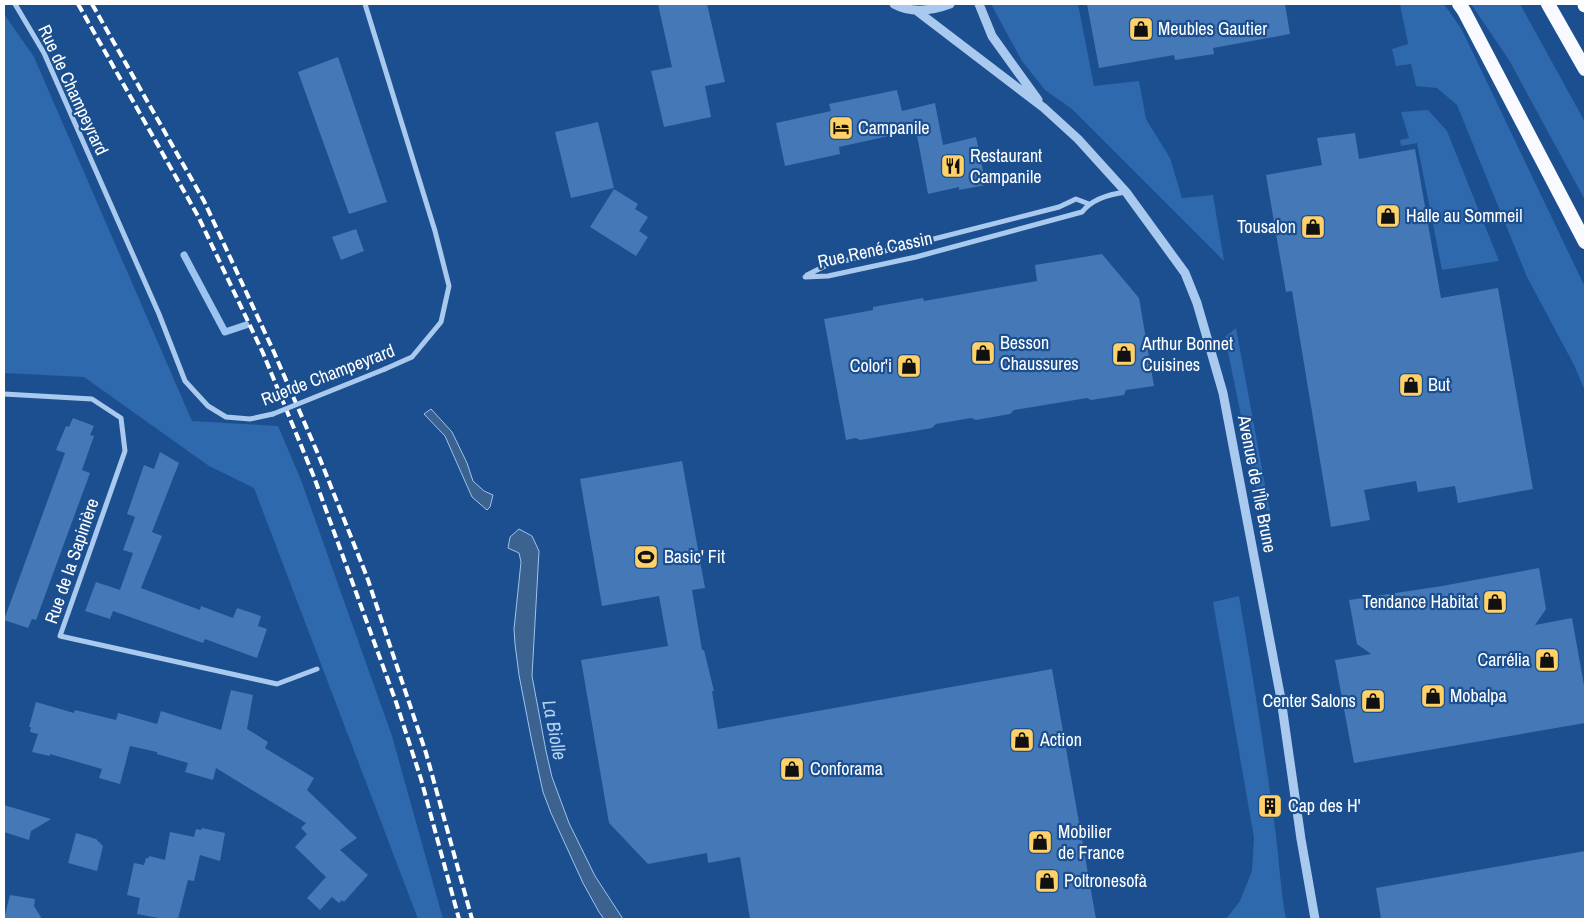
<svg xmlns="http://www.w3.org/2000/svg" width="1589" height="923" font-family="'Archivo Narrow',sans-serif">
<style>
.green{fill:#2e69ad}
.water{fill:#3c6290;stroke:#9cc4f0}
.lines{fill:none;stroke-linecap:round;stroke-linejoin:round}
.stream{stroke:#9cc4f0;stroke-width:7}
.building{fill:#4478b7}
.minor{stroke:#a9c9ee;stroke-width:5}
.tertiary{stroke:#a9c9ee;stroke-width:9}
.trunk{stroke:#f8faff;stroke-width:14}
.motorway{stroke:#fff;stroke-width:15}
.rail{stroke:#fff;stroke-width:4;stroke-dasharray:9 4;stroke-linecap:butt}
.minor-bridge{stroke:#a9c9ee;stroke-width:5}
.labels{text-anchor:middle;stroke-width:4.5;stroke-linejoin:round;paint-order:stroke}
.poi-label{font-size:18px;fill:#fff;stroke:#1b4f8f;text-anchor:start}
.street-label{font-size:18px;fill:#fff;stroke:#1b4f8f}
.water-label{font-size:19px;font-style:italic;fill:#b5d3f5;stroke:#1b4f8f}
</style>
<rect width="100%" height="100%" fill="#1b4f8f"/>
<path class="green" d="M991,4h87l16,82 45,-5 7,38 24,39 12,40 31,-3 11,66 -152,-152 -27,-19 -23,-29z
M1400,4h44l18,26 123,257v104l-11,-26 -47,-88 -70,-172 -20,-17 -21,-2 -5,-22 -15,2 -4,-17 16,-5z
M1471,4h49l65,118v78l-76,-140z
M4,14l30,43 158,364 86,5 23,54 91,256 51,183h-25l-164,-431 -45,-22 -125,-89 -80,-4z
M1428,110l19,21 52,130 -57,9 -25,-127 -16,3 -1,-6 9,-2 -8,-26z
M1236,328l34,184 -11,-7 -34,-168z
M1239,596c13,75 25,150 35,225 5,33 6,66 12,98h-60l14,-18 12,-30 2,-33 -41,-236z"/>
<path class="water" d="M431,409l21,23 15,31 6,18 11,10 9,4 -3,12 -3,3 -15,-13 -27,-61 -21,-22z
M519,529l13,7 7,15 -7,125 14,75 6,26 17,46 26,53 28,43h-19l-5,-7 -16,-29 -32,-70 -8,-21 -12,-55 -12,-62 -4,-31 -1,-15 7,-67 -2,-9 -11,-5 2,-11z"/>
<g class="lines">
<path class="stream" d="M184,255l41,77 21,-7"/>
</g>
<path class="building" d="M658,4h49l18,78 -20,4 6,31 -47,10 -13,-56 21,-4z
M1087,4h198l5,30 -77,14 1,6 -39,6 -1,-5 -75,13z
M338,57l49,145 -38,12 -51,-142z
M897,90l5,21 33,-8 8,42 33,-8 10,48 -27,5v-3l-31,7 -12,-64 -77,17 1,7 -55,12 -9,-43 55,-12 -2,-7z
M598,122l16,66 -43,10 -16,-66z
M1355,133l4,26 56,-10 26,149 57,-10 35,201 -75,14 -3,-17 -37,6 -2,-11 -52,9 6,30 -39,7 -39,-236 -6,1 -20,-117 56,-10 -5,-27z
M614,189l24,15 -3,5 13,8 -9,14 9,6 -12,19 -46,-29z
M356,229l8,22 -23,9 -9,-23z
M1102,254l37,44 15,88 -28,4 -2,5 -33,5 -4,-2 -73,12 -4,4 -34,6 -5,-2 -35,6 -4,4 -17,3 -55,9 -4,-2 -10,2 -22,-121 49,-9v-3l50,-9 1,3 113,-20 -2,-16z
M73,418l21,8 -4,9 4,1 -12,34 8,3 -54,147 -4,-1 -4,9 -24,-8 61,-167 -9,-3 10,-24 3,1z
M160,452l19,11 -27,69 10,4 -21,52 59,22 1,-4 32,12 4,-10 24,8 -3,10 9,3 -10,29 -52,-19 -2,4 -90,-32 -3,8 -25,-8 11,-29 24,8 13,-37 -10,-3 12,-33 -8,-3 17,-49 10,4z
M682,461l23,127 -13,2 10,60h2l10,41h-2l6,38 334,-60 44,250h-346l-10,-62 -32,6 -1,-10 -59,11 -39,-41 -28,-163 87,-14 -9,-50 -57,10 -22,-127z
M1539,568l7,41 -11,16 37,-7 13,73v32l-231,40 -19,-103 36,-6 -14,-10 -8,-44 93,-14z
M231,690l22,5 -6,34 21,13 -3,6 49,30 -7,12 50,48 -17,12 28,25 -24,27 -2,-2 -3,3 -7,-6 -12,13 -13,-12 19,-21 -31,-30 12,-13 -6,-6 5,-5 -90,-55 -3,12 -28,-8 3,-9 -31,-9v-2l-27,-6 -10,38 -21,-6 3,-9 -52,-15v2l-18,-4 6,-18 -8,-2 1,-5h-2l7,-25 38,11 1,-3 41,10 2,-7 39,11 4,-13 60,19z
M4,805l47,14 -20,12 -2,9 -25,-8z
M202,828l23,5 -5,28 -20,-6 -6,26 -6,-1 -10,39h-14l-27,-5 3,-16 -13,-3 7,-32 10,2 2,-7h3v-2l16,4 5,-28 24,5 2,-8 5,1z
M76,833l20,6 7,7 -6,25 -29,-8z
M1585,851v68h-204l-5,-31z
M10,895l25,4 -1,7 8,13h-38z"/>
<g class="lines">
<path class="minor" d="M15,4l29,49 115,261 26,67 23,25 18,11 24,2 23,-5
M365,4l70,227 14,55 -8,36 -29,35 -27,12
M807,275l20,-10 87,-21 145,-37 17,-8 13,5
M805,277l23,-1 88,-19 166,-45c10,-13 28,-18 44,-20
M4,394l88,5 29,19 4,33 -65,185 217,48 40,-15"/>
<path class="tertiary" d="M894,4c18,10 37,7 56,0
M979,4l13,32 46,64
M917,11l127,97 34,31 48,53 59,81 12,30 26,90 58,306 20,140 14,80"/>
<path class="trunk" d="M1459,4l5,7 121,231
M1548,4l37,65"/>
<path class="motorway" d="M1585,4v1"/>
<path class="rail" d="M78,4l120,212 65,137 51,124 82,225 25,77 38,140
M92,4l112,197 69,149 45,104 49,123 59,176 46,166"/>
<path class="minor-bridge" d="M273,414l112,-45"/>
</g>
<defs>
<symbol id="shop-square" viewBox="-11 -11 22 22"><rect x="-9" y="-9" width="18" height="18" rx="4" fill="#ffd166" stroke="#1b4f8f"/><path d="M-5-2.5h2.3a2.7 3.5 0 0 1 5.4 0H5L5.5 6h-11ZM-1.5-2.5h3a1.5 2.3 0 0 0-3 0Z" fill="#111"/></symbol>
<symbol id="hotel-square" viewBox="-11 -11 22 22"><rect x="-9" y="-9" width="18" height="18" rx="4" fill="#ffd166" stroke="#1b4f8f"/><path d="M-6-4.5h1.5V1H6V5H4.5V3h-9V5H-6ZM-4 0a1.8 1.8 0 1 1 3.6 0ZM.5 0V-2.5h3Q6-2.5 6 0Z" fill="#111"/></symbol>
<symbol id="restaurant-square" viewBox="-11 -11 22 22"><rect x="-9" y="-9" width="18" height="18" rx="4" fill="#ffd166" stroke="#1b4f8f"/><path d="M-5-6h1v4h1v-4h1v4h1v-4h1v5L-1.5 .5V6h-2V.5L-5-1ZM5-6V6H3V1.5H1.5Q1.5-4 5-6Z" fill="#111"/></symbol>
<symbol id="stadium-square" viewBox="-11 -11 22 22"><rect x="-9" y="-9" width="18" height="18" rx="4" fill="#ffd166" stroke="#1b4f8f"/><path d="M0-5a6.5 5 0 1 0 0 10a6.5 5 0 1 0 0-10ZM-3.5-1.8h7v3.6h-7Z" fill="#111"/></symbol>
<symbol id="building-square" viewBox="-11 -11 22 22"><rect x="-9" y="-9" width="18" height="18" rx="4" fill="#ffd166" stroke="#1b4f8f"/><path d="M-4-6H4V6H1V3H-1V6H-4ZM-2.5-4.3h1.7v1.8h-1.7ZM.8-4.3h1.7v1.8H.8ZM-2.5-1h1.7V.8h-1.7ZM.8-1h1.7V.8H.8Z" fill="#111"/></symbol>
</defs>
<g fill-rule="evenodd">
<use href="#shop-square" x="1127" y="15" width="28" height="28"/>
<use href="#hotel-square" x="827" y="114" width="28" height="28"/>
<use href="#restaurant-square" x="939" y="152" width="28" height="28"/>
<use href="#shop-square" x="1374" y="202" width="28" height="28"/>
<use href="#shop-square" x="1299" y="213" width="28" height="28"/>
<use href="#shop-square" x="969" y="339" width="28" height="28"/>
<use href="#shop-square" x="1110" y="340" width="28" height="28"/>
<use href="#shop-square" x="895" y="352" width="28" height="28"/>
<use href="#shop-square" x="1397" y="371" width="28" height="28"/>
<use href="#stadium-square" x="632" y="543" width="28" height="28"/>
<use href="#shop-square" x="1481" y="588" width="28" height="28"/>
<use href="#shop-square" x="1533" y="646" width="28" height="28"/>
<use href="#shop-square" x="1419" y="682" width="28" height="28"/>
<use href="#shop-square" x="1359" y="687" width="28" height="28"/>
<use href="#shop-square" x="1008" y="726" width="28" height="28"/>
<use href="#shop-square" x="778" y="755" width="28" height="28"/>
<use href="#building-square" x="1256" y="792" width="28" height="28"/>
<use href="#shop-square" x="1026" y="828" width="28" height="28"/>
<use href="#shop-square" x="1033" y="867" width="28" height="28"/>
</g>
<g class="labels">
<g class="poi-label">
<text x="1158" y="35">Meubles Gautier</text>
<text x="858" y="134">Campanile</text>
<text x="970" y="162">Restaurant<tspan x="970" dy="21">Campanile</tspan></text>
<text x="1406" y="222">Halle au Sommeil</text>
<text x="1296" y="233" text-anchor="end">Tousalon</text>
<text x="1000" y="349">Besson<tspan x="1000" dy="21">Chaussures</tspan></text>
<text x="1142" y="350">Arthur Bonnet<tspan x="1142" dy="21">Cuisines</tspan></text>
<text x="892" y="372" text-anchor="end">Color'i</text>
<text x="1428" y="391">But</text>
<text x="664" y="563">Basic' Fit</text>
<text x="1478" y="608" text-anchor="end">Tendance Habitat</text>
<text x="1530" y="666" text-anchor="end">Carrélia</text>
<text x="1450" y="702">Mobalpa</text>
<text x="1356" y="707" text-anchor="end">Center Salons</text>
<text x="1040" y="746">Action</text>
<text x="810" y="775">Conforama</text>
<text x="1288" y="812">Cap des H'</text>
<text x="1058" y="838">Mobilier<tspan x="1058" dy="21">de France</tspan></text>
<text x="1064" y="887">Poltronesofà</text>
</g>
<g class="street-label">
<text transform="translate(73 90) rotate(65)" y="6">Rue de Champeyrard</text>
<text transform="translate(875 250) rotate(-12)" y="6">Rue René Cassin</text>
<text transform="translate(328 375) rotate(-21)" y="6">Rue de Champeyrard</text>
<text transform="translate(1257 484) rotate(79)" y="6">Avenue de l'Île Brune</text>
<text transform="translate(72 561) rotate(-71)" y="6">Rue de la Sapinière</text>
</g>
<g class="water-label">
<text transform="translate(555 730) rotate(79)" y="7">La Biolle</text>
</g>
</g>
<rect width="1589" height="923" fill="none" stroke="#ffffff" stroke-width="10"/>
</svg>
